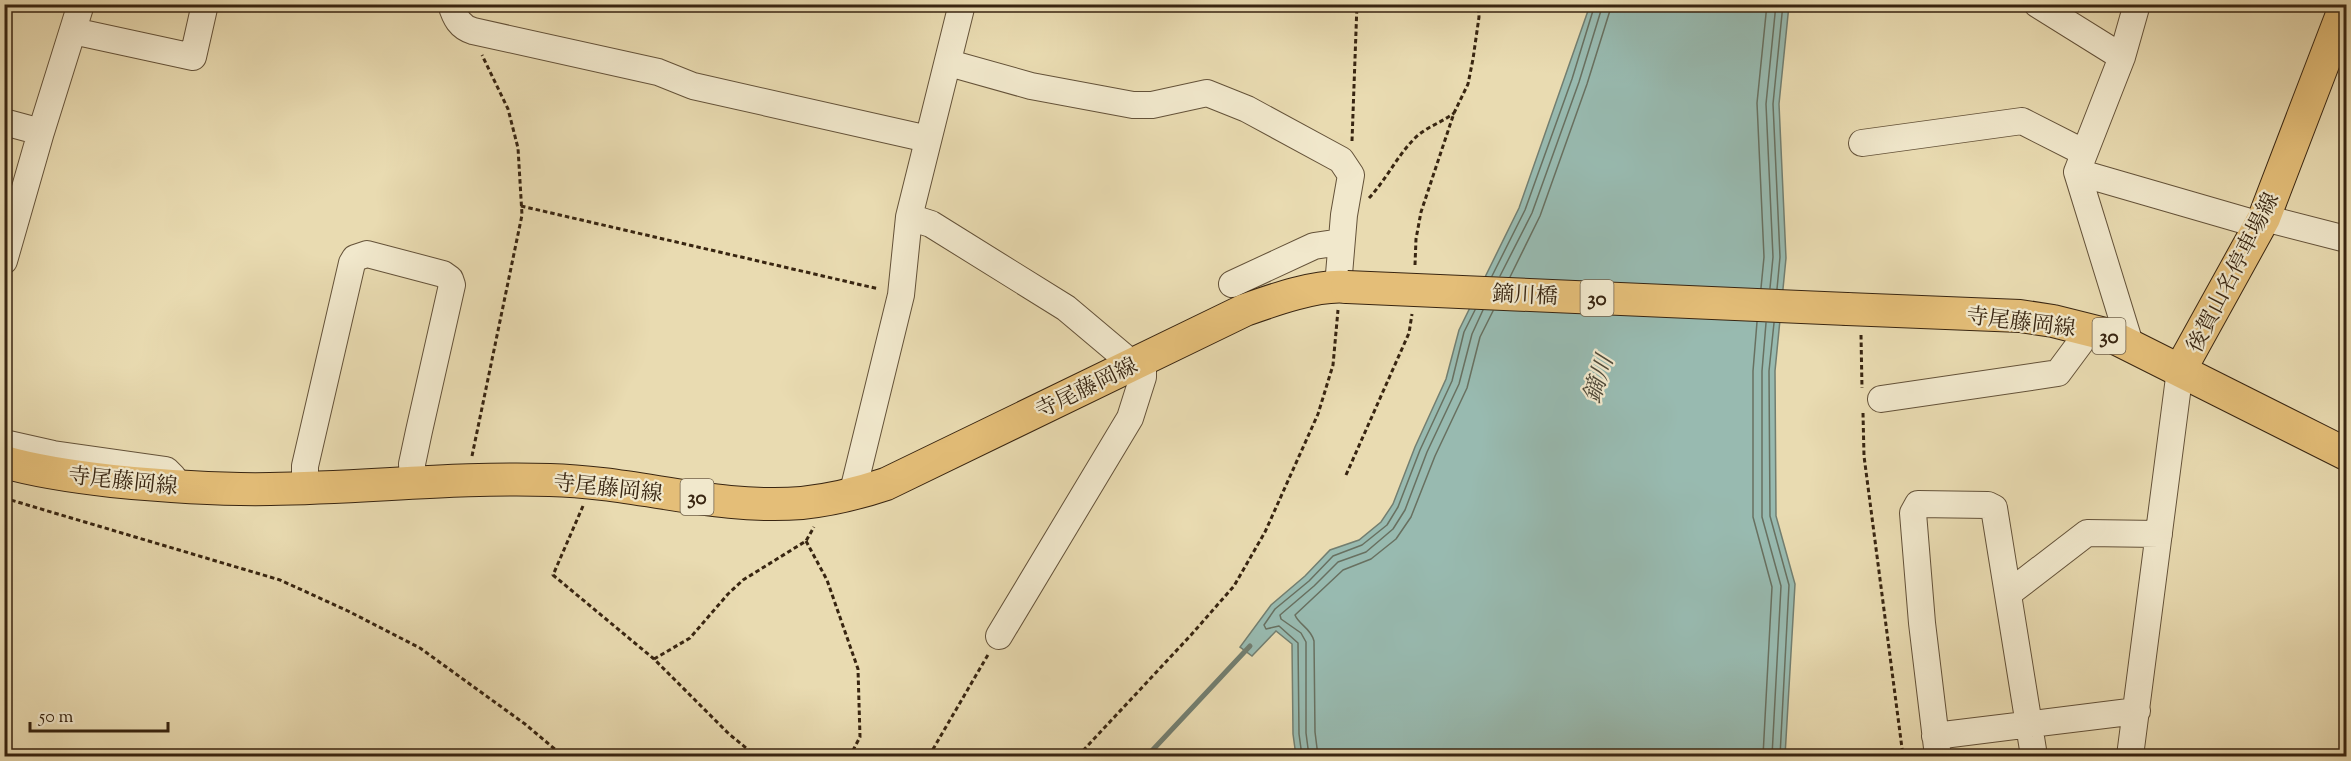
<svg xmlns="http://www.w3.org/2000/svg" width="2351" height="761" font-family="'Sorts Mill Goudy','Noto Serif JP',serif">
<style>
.water{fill:#98bab0;stroke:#727e70;stroke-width:1.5}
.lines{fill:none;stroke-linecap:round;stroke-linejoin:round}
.shore{stroke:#687060;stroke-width:1.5}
.stream{stroke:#727e70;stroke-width:5}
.minor-casing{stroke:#645239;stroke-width:28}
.major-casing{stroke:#382511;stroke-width:34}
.path{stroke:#382511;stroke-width:3;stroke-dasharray:4.5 3;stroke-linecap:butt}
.minor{stroke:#f1e8cc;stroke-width:26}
.major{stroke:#e4be78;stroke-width:32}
.major-bridge-casing{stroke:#382511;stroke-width:34;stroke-linecap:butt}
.major-bridge{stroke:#e4be78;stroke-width:32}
.labels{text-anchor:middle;stroke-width:4.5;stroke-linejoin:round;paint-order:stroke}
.shield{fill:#f1e8cc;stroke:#706049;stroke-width:1.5}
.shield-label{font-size:21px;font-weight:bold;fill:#382511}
.street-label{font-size:22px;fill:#382511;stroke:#f1e8cc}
.water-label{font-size:24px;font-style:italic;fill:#504a39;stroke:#f1e8cc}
</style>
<rect width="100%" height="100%" fill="#e9dbb1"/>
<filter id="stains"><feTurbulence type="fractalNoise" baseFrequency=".00333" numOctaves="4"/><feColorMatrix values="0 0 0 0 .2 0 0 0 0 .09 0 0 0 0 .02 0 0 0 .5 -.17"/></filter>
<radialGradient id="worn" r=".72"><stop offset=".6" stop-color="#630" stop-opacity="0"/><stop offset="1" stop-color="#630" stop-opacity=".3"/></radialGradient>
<path class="water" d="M1590,5h199l-10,99 7,154 -11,113 1,145 19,68 -10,172h-489l-3,-22 -1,-90 -16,-13 -24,25 -12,-9 31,-42 34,-29 25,-26 29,-10 22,-18 12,-18 22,-57 31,-68 13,-49 60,-122z
M4,750l48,3 8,3h-55z"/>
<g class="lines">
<path class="shore" d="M1492,276l33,-66 47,-131 23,-75
M1500,276l32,-63 47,-131 24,-78
M1510,277l30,-61 47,-132 25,-80
M1761,288l3,-31 -7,-154 10,-99
M1770,288l3,-31 -7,-153 10,-100
M1777,289l3,-32 -7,-153 10,-100
M1757,322l-4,49v146l19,70 -9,169
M1766,323l-4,48v146l19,69 -9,170
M1774,323l-5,48 1,145 19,69 -9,171
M1302,756l-3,-22 -1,-91 -19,-17 -13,3 -2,-4 11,-16 34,-28 24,-25 29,-11 25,-20 11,-18 22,-57 32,-69 12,-49 11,-22
M1309,756l-3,-23v-91l-5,-9 -20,-14 -1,-4 34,-29 24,-24 28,-10 27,-23 12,-19 22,-58 32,-68 13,-50 11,-24
M1318,756l-3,-24 -1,-91c-3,-13 -15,-16 -19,-26l48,-45 28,-11 25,-20 15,-22 24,-61 32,-68 13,-51 13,-26"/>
<path class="stream" d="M1147,756l103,-110"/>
<defs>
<path id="minor" d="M451,4c4,14 9,23 22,27l185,41 35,14 235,53
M2037,4l85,53
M73,31l120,26 12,-53
M949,63l82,23 102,19h19l55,-12 40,16 94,51 10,15 -7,40 -6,71
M4,122l37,10
M1862,143l160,-22 61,31
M2077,172l183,53
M909,217l22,7 135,84 57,48 5,10
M2264,218l82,21
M4,261l37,-129 40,-128
M1232,284l82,-38 27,-4
M2131,347l-54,-175 45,-115 15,-53
M1881,399l177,-26 23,-31 3,-14
M4,443l49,11 113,16 7,7 2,9
M305,487v-21l47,-203 3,-5 12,-4 76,20 7,5 2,6 -33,146 -7,33 1,19
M852,495l49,-200 8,-78 53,-213
M2009,593l78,-60 72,1
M999,636l131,-218 13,-41v-18
M1935,736l202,-25
M1938,756l-16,-133 -9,-110 5,-9 70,1 6,3 40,248
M2130,756l50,-386"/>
<path id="major" d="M1847,309l173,7 33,5 56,14 237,119
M2180,370l84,-152 82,-214
M4,462c35,10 72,15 108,19 52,5 105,9 158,8 93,-1 187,-12 280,-9 84,2 168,30 252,23 30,-3 57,-10 84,-19l359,-174c28,-10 73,-26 102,-23"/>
</defs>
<use href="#minor" class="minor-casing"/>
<use href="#major" class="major-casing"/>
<path class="path" d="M1352,141l5,-137
M1369,198c17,-18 28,-42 46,-60 11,-11 26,-15 39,-25
M521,206l358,83
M1415,265l1,-26 5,-27 33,-99 14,-29 5,-25 6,-42 -1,-13
M1861,335l1,53
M1863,413l1,43 39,300
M472,456l50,-241 -4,-67 -10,-39 -26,-54
M1346,475l63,-142 3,-19
M4,498l276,82 68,31 72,37 105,76 38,32
M583,506l-30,69 101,84 75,75 27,22
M806,541l21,39 31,89 2,68 -10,19
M654,659l36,-21 38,-44 15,-14 63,-39 8,-14
M929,756l60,-103
M1078,756l113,-121 43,-49 31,-54 53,-118 15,-49 5,-55"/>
<use href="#minor" class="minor"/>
<use href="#major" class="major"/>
<defs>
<path id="major-bridge" d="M1347,287l500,22"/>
</defs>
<use href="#major-bridge" class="major-bridge-casing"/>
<use href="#major-bridge" class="major-bridge"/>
</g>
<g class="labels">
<g class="shield">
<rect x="1580.5" y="280" width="33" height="36" rx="4.5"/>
<rect x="2092.5" y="318" width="33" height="36" rx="4.5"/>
<rect x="680.5" y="479" width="33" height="36" rx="4.5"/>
</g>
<g class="shield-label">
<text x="1597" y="305">30</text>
<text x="2109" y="343">30</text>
<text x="697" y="504">30</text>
</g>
<g class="street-label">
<text transform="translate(2232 272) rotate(-63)" y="8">後賀山名停車場線</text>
<text transform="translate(1525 294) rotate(3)" y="8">鏑川橋</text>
<text transform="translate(2021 321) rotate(7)" y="8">寺尾藤岡線</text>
<text transform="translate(1086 387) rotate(-26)" y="8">寺尾藤岡線</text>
<text transform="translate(123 480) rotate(6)" y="8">寺尾藤岡線</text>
<text transform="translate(608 487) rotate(6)" y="8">寺尾藤岡線</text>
</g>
<g class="water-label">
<text transform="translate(1598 379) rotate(-72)" y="8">鏑川</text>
</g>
</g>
<rect width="2351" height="761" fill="none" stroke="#e9dbb1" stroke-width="24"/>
<rect x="6" y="6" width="2339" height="749" fill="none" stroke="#382511" stroke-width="3"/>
<rect x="12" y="12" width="2327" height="737" fill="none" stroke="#382511" stroke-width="1.5"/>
<path d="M30 722v9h138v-9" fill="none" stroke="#382511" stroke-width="3"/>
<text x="39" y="722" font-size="18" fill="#382511" stroke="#f1e8cc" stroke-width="4.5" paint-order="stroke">50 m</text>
<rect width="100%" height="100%" filter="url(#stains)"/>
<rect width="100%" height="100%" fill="url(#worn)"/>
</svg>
